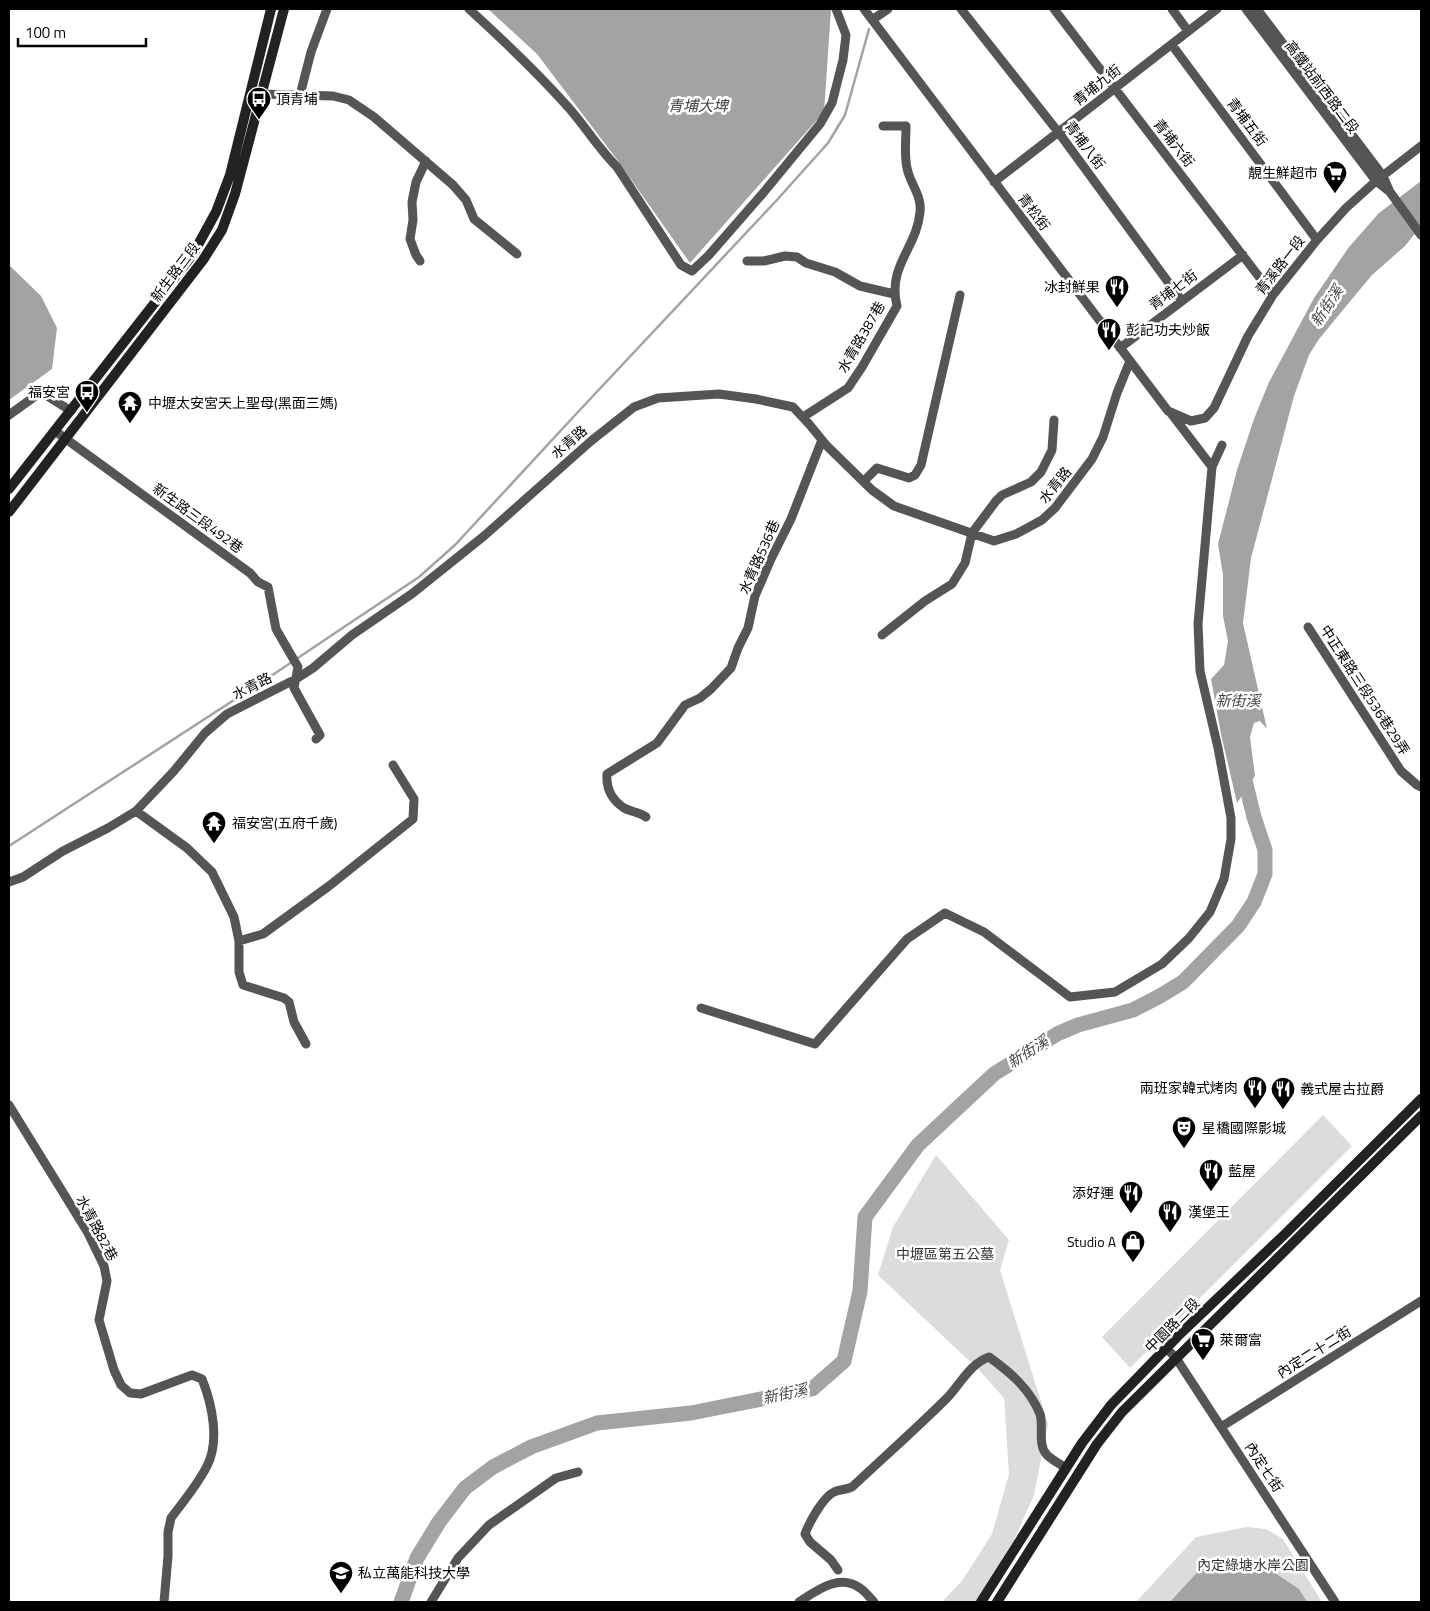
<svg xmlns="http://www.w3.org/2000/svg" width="1430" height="1611" font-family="'Titillium Web','Noto Sans TC',sans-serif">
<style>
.green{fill:#dcdcdc}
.water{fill:#a3a3a3}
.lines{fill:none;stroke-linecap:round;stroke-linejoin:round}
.stream{stroke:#a3a3a3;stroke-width:2.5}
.river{stroke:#a3a3a3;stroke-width:15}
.minor{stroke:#555;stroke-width:9}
.secondary{stroke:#222;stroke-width:10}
.labels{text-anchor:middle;stroke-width:5;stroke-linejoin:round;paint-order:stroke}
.street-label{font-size:14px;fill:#000;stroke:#fff}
.poi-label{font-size:14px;fill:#000;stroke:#fff;text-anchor:start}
.park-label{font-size:14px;fill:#333;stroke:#fff}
.water-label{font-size:15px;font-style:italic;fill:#444;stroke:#fff}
</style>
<rect width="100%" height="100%" fill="#fff"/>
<path class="green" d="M1323,1115l29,31 -222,222 -28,-31z
M936,1155l73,85 -9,30 48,154 -14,71 -20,45 -39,62h-33l20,-21 30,-47 17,-60 -5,-76 -25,-28 -101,-95 15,-48z
M1247,1527l19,2 17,10 39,63h-186l60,-65z"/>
<path class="water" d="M488,9h343l-7,103 -134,151 -72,-102 -81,-107z
M1421,181v45l-16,20 -33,29 -15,18 -38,46 -10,16 -15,41 -43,162 -8,65 24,106 -7,-8 -6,2 -4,14 5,39 -18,27 -16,-69 -10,-55 13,-14 4,-24 -5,-25v-41l-5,-31 19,-74 17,-51 15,-37 45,-84 35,-51 30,-34z
M9,265l32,31 16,32 -5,41 -43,31z
M1248,1555l51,34 8,13h-137l33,-36z"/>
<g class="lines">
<path class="stream" d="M9,846l262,-170 76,-51 72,-48 36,-32 122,-132 199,-212 52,-58 17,-28 24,-86"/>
<path class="river" d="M401,1602l16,-44 22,-36 26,-34 28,-21 38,-20 66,-24 94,-10 121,-24 32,-28 16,-70 5,-74 53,-72 76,-71 63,-40 21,-9 55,-15 27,-14 23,-14 55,-56 16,-24 11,-28v-24l-11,-33 -12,-49"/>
<path class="minor" d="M469,9c34,31 68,63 99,98 17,19 30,41 49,60l64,98 11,6 17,-16 55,-63 56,-68 12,-21 11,-43 3,-25 -10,-26
M864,9l304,402 23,10 14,-3 9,-10 34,-72 25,-41 44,-55 29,-32 30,-27 45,-35
M961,9l98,124 123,168
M1054,9l219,286
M1172,9l16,22
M1246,9l130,172 14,11 -7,-16 -126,-167
M872,20l16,-11
M1172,45l145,195
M262,94l71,2 16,4 25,17 79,68 13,15 8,19 43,35
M300,95l11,-43 16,-43
M994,182l223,-173
M1390,192l31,43
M420,261l-4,-6 -6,-16 3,-19 -1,-18 4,-20 10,-21
M747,261h17l21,-5 12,1 9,6 29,9 25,14 34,8
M1120,348l123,-93
M1170,412l42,55 10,-22
M9,415l32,-23 30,19
M803,417l45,-29 14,-21 35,-61c-10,-40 20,-58 23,-94 2,-17 -10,-28 -13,-44 -3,-13 -1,-28 -1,-42h-23
M55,431l195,142 8,9 10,5 8,42 22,38 -4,21 26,47 -4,4
M864,481l13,-13 32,10 6,-3 6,-10 39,-170
M1308,627l93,144 16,14 4,2
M882,635l43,-34 27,-17 13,-21 7,-30 24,-32 6,-6 29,-13 10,-10 11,-22 2,-30
M136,811l51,37 25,24 22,45 5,24v31l4,13 41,13 5,4 5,20 12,22
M646,817c-7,-5 -15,-5 -22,-9 -12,-8 -18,-20 -17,-34l50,-31 28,-38 15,-7 11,-9 20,-21 7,-20 10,-20 7,-32 16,-37 20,-40 31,-79
M9,882l14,-5 40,-26 45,-23 28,-17 38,-40 31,-38 22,-19 69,-35 17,-11 39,-33 61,-42 71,-57 107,-95 43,-34 24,-9 61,-4 37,5 37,8 16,17 18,22 45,44 22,16 100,35 22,-7 26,-14 13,-12 37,-49 11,-22 14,-44 13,-32
M239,941l24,-7 66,-48 84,-67 1,-20 -21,-34
M701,1008l114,36 92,-105 38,-26 39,19 86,65 45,-5 47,-28 27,-26 21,-26 14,-33 7,-40v-21l-13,-70 -18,-77 -2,-47 14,-157
M9,1105l79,128 16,33 3,15 -8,39 15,50 7,15 9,8 11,1 51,-19 10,4c10,25 18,62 5,87 -9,18 -24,36 -36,52l-3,14v24l-4,46
M1167,1349l9,9 159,244
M1221,1427l200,-126
M838,1570l-7,-10 -21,-18 -5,-8c4,-11 18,-37 29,-42 6,-3 12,-2 18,-5 32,-30 65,-59 96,-90 12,-13 23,-34 41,-40 21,15 41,32 51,57 4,12 -3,31 7,41 5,5 13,9 19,13
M431,1602l27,-44 31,-33 67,-47 22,-6
M799,1602c17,-11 40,-29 61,-14 5,3 10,10 14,14"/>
<path class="secondary" d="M9,489l184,-235 23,-42 14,-37 41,-166
M9,512l194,-252 19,-30 13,-36 49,-185
M981,1602l101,-159 29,-38 67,-69 105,-100 138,-137
M997,1602l100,-158 25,-32 299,-296"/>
</g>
<defs>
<symbol id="bus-pin" viewBox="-11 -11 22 30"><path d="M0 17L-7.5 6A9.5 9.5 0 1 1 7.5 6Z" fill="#000" stroke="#fff"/><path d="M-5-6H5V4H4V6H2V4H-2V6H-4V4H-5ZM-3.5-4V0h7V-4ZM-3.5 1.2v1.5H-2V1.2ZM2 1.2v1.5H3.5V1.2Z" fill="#fff"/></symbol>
<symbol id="supermarket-pin" viewBox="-11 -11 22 30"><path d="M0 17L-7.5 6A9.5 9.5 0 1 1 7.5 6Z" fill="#000" stroke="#fff"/><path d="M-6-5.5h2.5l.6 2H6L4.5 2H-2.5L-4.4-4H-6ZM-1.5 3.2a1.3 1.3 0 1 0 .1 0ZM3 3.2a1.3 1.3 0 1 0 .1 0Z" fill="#fff"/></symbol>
<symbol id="restaurant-pin" viewBox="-11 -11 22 30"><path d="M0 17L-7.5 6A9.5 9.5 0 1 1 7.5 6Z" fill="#000" stroke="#fff"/><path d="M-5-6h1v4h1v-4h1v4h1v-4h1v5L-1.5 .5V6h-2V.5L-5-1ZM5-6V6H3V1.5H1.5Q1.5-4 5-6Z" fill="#fff"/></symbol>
<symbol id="temple-pin" viewBox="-11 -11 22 30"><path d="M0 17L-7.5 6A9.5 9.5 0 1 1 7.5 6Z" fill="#000" stroke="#fff"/><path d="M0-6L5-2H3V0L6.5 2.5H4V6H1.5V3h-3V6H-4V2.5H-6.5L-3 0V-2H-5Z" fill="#fff"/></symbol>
<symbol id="theatre-pin" viewBox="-11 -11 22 30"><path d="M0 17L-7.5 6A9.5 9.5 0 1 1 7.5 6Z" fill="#000" stroke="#fff"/><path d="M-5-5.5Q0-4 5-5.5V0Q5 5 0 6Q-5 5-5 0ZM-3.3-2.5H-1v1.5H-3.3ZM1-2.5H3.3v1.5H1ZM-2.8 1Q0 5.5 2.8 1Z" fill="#fff"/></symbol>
<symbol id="shop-pin" viewBox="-11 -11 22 30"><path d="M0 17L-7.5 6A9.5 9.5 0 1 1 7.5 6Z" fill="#000" stroke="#fff"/><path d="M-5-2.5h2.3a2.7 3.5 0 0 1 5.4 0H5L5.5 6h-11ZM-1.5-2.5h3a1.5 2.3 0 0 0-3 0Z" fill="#fff"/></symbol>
<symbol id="university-pin" viewBox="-11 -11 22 30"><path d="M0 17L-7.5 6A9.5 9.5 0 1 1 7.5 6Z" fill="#000" stroke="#fff"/><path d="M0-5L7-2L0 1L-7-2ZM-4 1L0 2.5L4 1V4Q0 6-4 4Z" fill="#fff"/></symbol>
</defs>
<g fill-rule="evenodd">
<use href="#bus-pin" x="245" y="85" width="28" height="38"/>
<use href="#supermarket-pin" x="1321" y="159" width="28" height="38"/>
<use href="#restaurant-pin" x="1103" y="273" width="28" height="38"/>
<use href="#restaurant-pin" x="1095" y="316" width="28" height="38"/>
<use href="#bus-pin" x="73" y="378" width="28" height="38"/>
<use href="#temple-pin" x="116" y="389" width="28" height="38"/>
<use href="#temple-pin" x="200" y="809" width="28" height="38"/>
<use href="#restaurant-pin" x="1241" y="1074" width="28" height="38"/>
<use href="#restaurant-pin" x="1269" y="1075" width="28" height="38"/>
<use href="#theatre-pin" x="1170" y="1114" width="28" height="38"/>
<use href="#restaurant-pin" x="1197" y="1157" width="28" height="38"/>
<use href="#restaurant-pin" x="1117" y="1179" width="28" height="38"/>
<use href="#restaurant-pin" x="1156" y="1198" width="28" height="38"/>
<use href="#shop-pin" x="1119" y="1228" width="28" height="38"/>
<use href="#supermarket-pin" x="1189" y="1326" width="28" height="38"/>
<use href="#university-pin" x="327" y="1559" width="28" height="38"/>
</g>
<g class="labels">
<g class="street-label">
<text transform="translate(1097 85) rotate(-38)" y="5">青埔九街</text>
<text transform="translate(1322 87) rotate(53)" y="5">高鐵站前西路二段</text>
<text transform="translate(1247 122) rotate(53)" y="5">青埔五街</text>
<text transform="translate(1174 143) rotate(52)" y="5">青埔六街</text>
<text transform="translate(1085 145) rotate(53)" y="5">青埔八街</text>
<text transform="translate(1034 212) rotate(53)" y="5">青松街</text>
<text transform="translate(1280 265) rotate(-52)" y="5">青溪路一段</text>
<text transform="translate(175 272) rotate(-53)" y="5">新生路三段</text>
<text transform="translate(1173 290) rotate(-37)" y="5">青埔七街</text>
<text transform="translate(861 337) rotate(-60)" y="5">水青路387巷</text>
<text transform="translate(569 442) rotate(-41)" y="5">水青路</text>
<text transform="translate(1055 485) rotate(-51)" y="5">水青路</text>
<text transform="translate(198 518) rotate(36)" y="5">新生路三段492巷</text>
<text transform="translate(759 557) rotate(-66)" y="5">水青路536巷</text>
<text transform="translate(252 686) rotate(-27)" y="5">水青路</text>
<text transform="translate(1365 690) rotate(57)" y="5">中正東路三段536巷29弄</text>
<text transform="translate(97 1228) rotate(62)" y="5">水青路82巷</text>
<text transform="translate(1172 1325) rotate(-45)" y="5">中園路二段</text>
<text transform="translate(1314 1352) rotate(-32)" y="5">內定二十二街</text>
<text transform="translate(1264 1467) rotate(57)" y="5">內定七街</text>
</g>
<g class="poi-label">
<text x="276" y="104">頂青埔</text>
<text x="1318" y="178" text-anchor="end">靚生鮮超市</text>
<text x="1100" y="292" text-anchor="end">冰封鮮果</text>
<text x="1126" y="335">彭記功夫炒飯</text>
<text x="70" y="397" text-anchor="end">福安宮</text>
<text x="148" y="408">中壢太安宮天上聖母(黑面三媽)</text>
<text x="232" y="828">福安宮(五府千歲)</text>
<text x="1238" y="1093" text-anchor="end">兩班家韓式烤肉</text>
<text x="1300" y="1094">義式屋古拉爵</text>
<text x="1202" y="1133">星橋國際影城</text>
<text x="1228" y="1176">藍屋</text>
<text x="1114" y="1198" text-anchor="end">添好運</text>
<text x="1188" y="1217">漢堡王</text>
<text x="1116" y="1247" text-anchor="end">Studio A</text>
<text x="1220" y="1345">萊爾富</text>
<text x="358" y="1578">私立萬能科技大學</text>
</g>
<g class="park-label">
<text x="945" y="1259">中壢區第五公墓</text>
<text x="1253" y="1570">內定綠塘水岸公園</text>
</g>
<g class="water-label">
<text x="698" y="111">青埔大埤</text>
<text transform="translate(1327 306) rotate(-56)" y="5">新街溪</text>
<text x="1238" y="706">新街溪</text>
<text transform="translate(1028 1052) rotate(-33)" y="5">新街溪</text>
<text transform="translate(785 1394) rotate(-12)" y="5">新街溪</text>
</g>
</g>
<rect width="1430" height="1611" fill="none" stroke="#000000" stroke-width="20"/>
<path d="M18 38v8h128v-8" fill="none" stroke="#000000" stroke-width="2.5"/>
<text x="25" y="38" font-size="15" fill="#000000" stroke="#ffffff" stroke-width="4" paint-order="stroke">100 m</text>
</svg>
